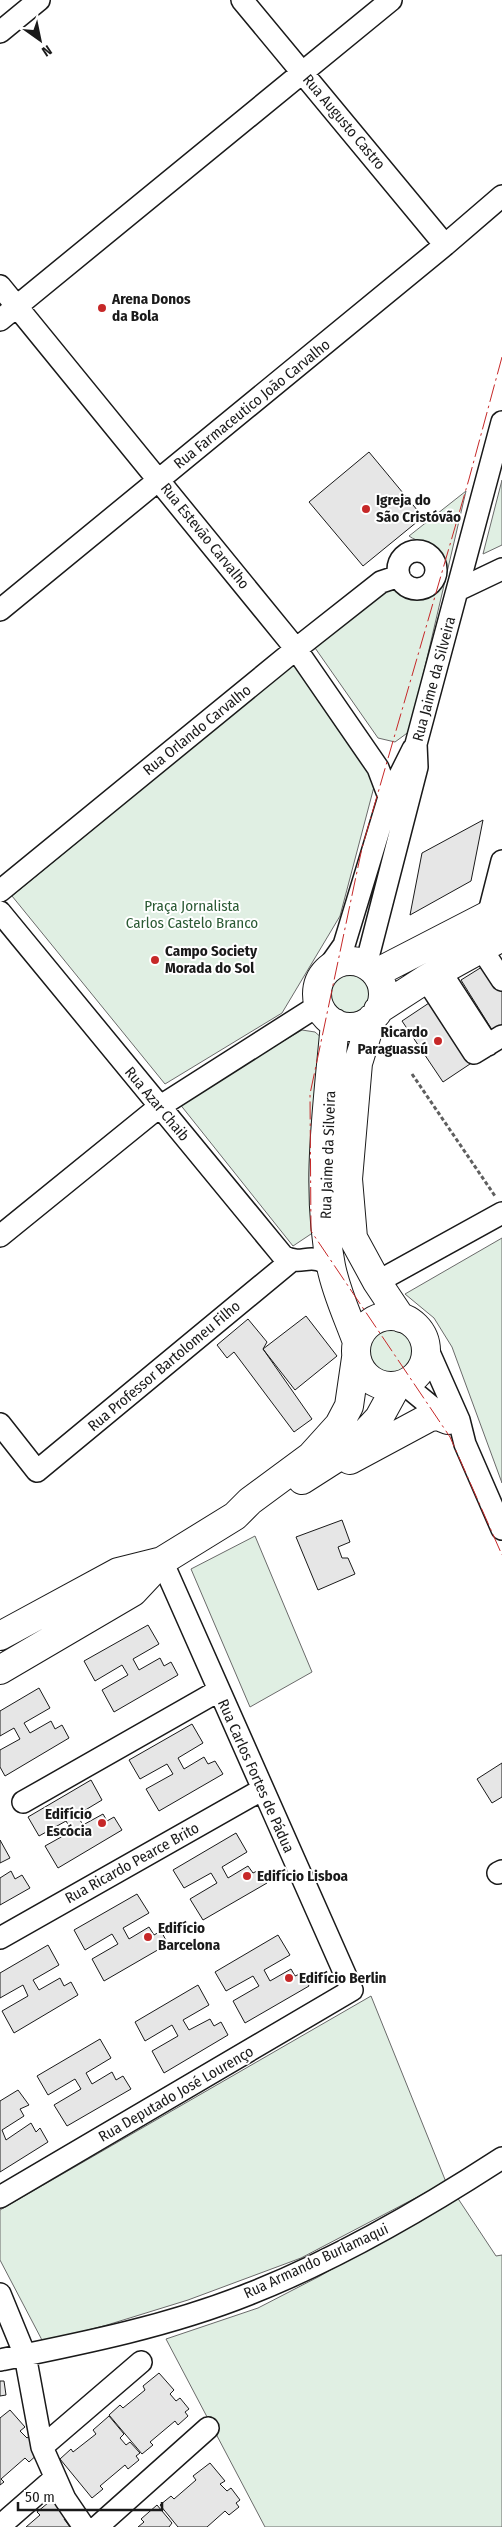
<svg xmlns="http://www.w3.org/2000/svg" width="502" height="2527" font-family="'Fira Sans Condensed',sans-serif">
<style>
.green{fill:#e0efe3;stroke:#6a6a6a}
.building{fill:#e6e6e6;stroke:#1a1a1a}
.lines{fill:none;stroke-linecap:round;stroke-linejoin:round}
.minor-casing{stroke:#1a1a1a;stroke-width:24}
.major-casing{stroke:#1a1a1a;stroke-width:30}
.path{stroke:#5f5f5f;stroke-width:3;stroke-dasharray:4 2.5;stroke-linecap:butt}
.minor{stroke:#fff;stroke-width:21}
.major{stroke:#fff;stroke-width:28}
.power{stroke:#c62828;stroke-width:1;stroke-dasharray:18 4 2.5 4;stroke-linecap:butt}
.poi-dot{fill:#c62828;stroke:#fff;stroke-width:2}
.labels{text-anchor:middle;stroke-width:4;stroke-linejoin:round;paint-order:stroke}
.street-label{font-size:15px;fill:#1a1a1a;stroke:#fff}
.poi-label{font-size:15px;font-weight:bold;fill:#1a1a1a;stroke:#fff;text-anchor:start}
.park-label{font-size:15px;fill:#2b5a34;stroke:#fff}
</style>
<rect width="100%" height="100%" fill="#fff"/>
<path class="green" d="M502,480v65l-19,9z
M466,491l-56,240 -15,11 -17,-4 -65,-93 81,-60c6,3 10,8 17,10 25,4 42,-27 26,-46 -8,-9 -19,-6 -28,-13z
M295,663l80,120 -35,133 -58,97 -117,71 -153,-188z
M326 993a24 24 0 1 1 48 0a24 24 0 1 1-48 0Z
M302,1030l13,2 8,7 -6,191 -24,16 -114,-143z
M502,1238v245l-50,-136 -18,-29 -29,-24z
M367 1351a23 23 0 1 1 46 0a23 23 0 1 1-46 0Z
M255,1536l57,136 -62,35 -59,-138z
M371,1996l75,186 -145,76 -113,42 -81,25 -64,17 -43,-82v-50z
M457,2197l39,59 6,-1v272h-237l-99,-188 92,-31 62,-32z"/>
<path class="building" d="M369,452l54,65 -60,49 -54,-64z
M483,820l-12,61 -61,34 12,-62z
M485,965l17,26v38l-8,4 -33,-53z
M432,1001l41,61 -30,20 -41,-61z
M306,1316l31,40 -42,34 -32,-41z
M248,1319l19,23 -4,7 49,70 -18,13 -60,-80 -7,6 -10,-13z
M342,1520l8,22 -12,5 4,11h6l7,16 -37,16 -22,-53z
M148,1625l11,19 -26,15 6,11 21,-12 4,8 7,-4 7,13 -64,37 -12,-22 26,-15 -6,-10 -27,16 -11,-20z
M39,1688l11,20 -26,15 6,10 21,-12 4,8 7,-4 7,13 -64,38 -5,-9v-17l20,-11 -6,-11 -14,8v-25z
M192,1724l11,19 -25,15 6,11 20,-12 4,7 7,-3 8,13 -64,37 -13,-22 27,-15 -6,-10 -27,15 -11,-19z
M502,1763v34l-10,6 -15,-24z
M91,1780l11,20 -25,15 6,10 20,-11 4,7 7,-4 8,13 -64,38 -13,-22 27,-15 -6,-10 -27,15 -11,-19z
M236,1833l11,19 -25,15 6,11 20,-12 5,7 6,-3 8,13 -64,37 -13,-21 27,-16 -6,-10 -27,15 -11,-18z
M0,1840l10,18 -10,5z
M11,1871l4,8 7,-4 8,13 -30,17v-27z
M137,1894l12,19 -26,15 6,11 20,-12 5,8 7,-4 7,13 -64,37 -12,-22 26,-15 -6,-10 -27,16 -11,-20z
M278,1935l12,20 -26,15 6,11 21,-12 4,7 7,-3 7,13 -64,37 -12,-22 26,-15 -6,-10 -27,15 -11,-19z
M48,1945l11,20 -26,15 6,10 21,-12 4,8 7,-4 7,13 -64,38 -12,-22 26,-15 -5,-11 -23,13v-25z
M198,1985l11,20 -26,15 6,10 21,-11 4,7 7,-4 7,13 -64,38 -12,-22 26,-15 -6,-11 -27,16 -10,-19z
M100,2039l11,19 -25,15 6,11 20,-12 4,8 7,-4 8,13 -64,37 -13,-21 27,-16 -6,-10 -27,16 -11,-19z
M18,2090l11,15 -9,4 4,7 -22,14 4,10 25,-17 5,9 4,-4 8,14 -48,30v-71z
M159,2373l15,17 -4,4 6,7 4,-3 9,11 -4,3 3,4 -10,9 -3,-4 -25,21 3,3 -11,9 -33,-39 11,-10 3,3 22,-18 -2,-4z
M0,2381h4l2,14 -6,1z
M10,2410l15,17 -5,4 7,7 4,-3 8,18 -10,9 -4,-4 -24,21 3,3 -4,3v-67z
M109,2416l15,18 -4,4 6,7 4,-3 10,11 -4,3 3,4 -11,9 -3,-4 -25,21 3,3 -11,9 -32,-39 11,-10 2,3 23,-18 -3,-4z
M210,2463l15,18 -5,3 7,7 4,-3 9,12 -4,3 3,4 -10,8 -4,-4 -18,16h-29l-18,-22 11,-9 3,3 22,-19 -3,-4z
M54,2498l14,18 -4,3 6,8 4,-4 3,4h-51l14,-12 -3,-3z
M157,2505l15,18 -3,4h-31l6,-5 -3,-3z"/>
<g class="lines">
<defs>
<path id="minor" d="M242,0l203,245
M0,32l39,-32
M0,286l296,363 82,119 11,29
M0,320l391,-320
M398 570a19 19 0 1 1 38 0a19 19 0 1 1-38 0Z
M458,590l44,-21
M0,610l445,-365 57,-49
M0,891l296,-242 85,-67 18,-6
M0,912l283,344c16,9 23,0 36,4 4,1 8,4 11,5
M488,916l14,-55
M481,948l21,32
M366,965l51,-198 -1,-23 86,-322
M440,971l48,74
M325,972l19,-27 45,-148 24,-48
M426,979l48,74 28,-17
M0,1236l159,-129 160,-102
M377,1282l125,-69
M424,1341l35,79 6,24 37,85
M404,1384l45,37
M0,1424l37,47 254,-210
M23,1802l195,-111
M498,1873l4,-2
M0,1938l263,-149
M0,2197l352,-207 -190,-429
M0,2294l25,61 17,92 23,52 19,28
M0,2360c84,-17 169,-34 249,-66 89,-35 173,-84 253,-136
M42,2447l99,-85
M0,2526l55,-48
M97,2527l111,-99"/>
<path id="major" d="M317 994a33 33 0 1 1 66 0a33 33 0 1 1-66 0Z
M376,973l126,-65
M378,1010l48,-31 76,-42
M372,1018l-14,45 -10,116 5,59 24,44 24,36
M335,1023c-7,80 -20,164 -4,243 5,26 17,51 26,76
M356 1351a35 35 0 1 1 70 0a35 35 0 1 1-70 0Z
M350,1460l80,-43 8,-1 10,4
M302,1480l47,-30 30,-32 17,-31
M0,1636l118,-64 44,-11
M0,1670l133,-78 29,-31 73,-45 15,-15 61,-45 28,-31 10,-19 7,-48"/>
</defs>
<use href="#minor" class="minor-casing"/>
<use href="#major" class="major-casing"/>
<path class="path" d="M412,1074l83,122"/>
<use href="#minor" class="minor"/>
<use href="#major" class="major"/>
<path class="power" d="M502,357l-33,122 -107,369 -52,246 1,137 139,206 52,118"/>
</g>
<g class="poi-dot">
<circle cx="102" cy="308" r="5"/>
<circle cx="366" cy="509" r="5"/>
<circle cx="155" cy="960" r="5"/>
<circle cx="438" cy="1041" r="5"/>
<circle cx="102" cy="1823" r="5"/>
<circle cx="247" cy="1876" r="5"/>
<circle cx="148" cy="1937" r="5"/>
<circle cx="289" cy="1978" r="5"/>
</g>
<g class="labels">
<g class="street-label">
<text transform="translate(344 122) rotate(50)" y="5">Rua Augusto Castro</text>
<text transform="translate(252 404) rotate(-39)" y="5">Rua Farmaceutico João Carvalho</text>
<text transform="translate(205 536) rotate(51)" y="5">Rua Estevão Carvalho</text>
<text transform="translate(434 679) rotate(-75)" y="5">Rua Jaime da Silveira</text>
<text transform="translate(197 730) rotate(-39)" y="5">Rua Orlando Carvalho</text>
<text transform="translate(157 1104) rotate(50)" y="5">Rua Azar Chaib</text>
<text transform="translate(328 1155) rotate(-88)" y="5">Rua Jaime da Silveira</text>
<text transform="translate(164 1366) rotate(-40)" y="5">Rua Professor Bartolomeu Filho</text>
<text transform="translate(256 1776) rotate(66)" y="5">Rua Carlos Fortes de Pádua</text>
<text transform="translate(132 1863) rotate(-29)" y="5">Rua Ricardo Pearce Brito</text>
<text transform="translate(176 2094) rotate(-30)" y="5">Rua Deputado José Lourenço</text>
<text transform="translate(316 2261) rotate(-25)" y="5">Rua Armando Burlamaqui</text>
</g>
<g class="poi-label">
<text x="112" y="304">Arena Donos<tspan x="112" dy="17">da Bola</tspan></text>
<text x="376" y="505">Igreja do<tspan x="376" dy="17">São Cristóvão</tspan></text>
<text x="165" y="956">Campo Society<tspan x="165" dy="17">Morada do Sol</tspan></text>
<text x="428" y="1037" text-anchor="end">Ricardo<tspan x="428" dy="17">Paraguassú</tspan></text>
<text x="92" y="1819" text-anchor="end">Edifício<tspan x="92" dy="17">Escócia</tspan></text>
<text x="257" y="1881">Edifício Lisboa</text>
<text x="158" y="1933">Edifício<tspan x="158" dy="17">Barcelona</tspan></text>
<text x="299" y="1983">Edifício Berlin</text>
</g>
<g class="park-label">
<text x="192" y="911">Praça Jornalista<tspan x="192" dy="17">Carlos Castelo Branco</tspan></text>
</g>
</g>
<g transform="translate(40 40) rotate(147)" stroke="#ffffff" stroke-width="4" paint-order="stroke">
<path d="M0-4L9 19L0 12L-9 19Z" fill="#1a1a1a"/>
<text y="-8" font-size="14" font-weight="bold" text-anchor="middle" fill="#1a1a1a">N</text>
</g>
<path d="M18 2502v8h144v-8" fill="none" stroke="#1a1a1a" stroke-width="2.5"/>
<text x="25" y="2502" font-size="15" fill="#1a1a1a" stroke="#ffffff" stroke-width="4" paint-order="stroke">50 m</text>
</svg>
